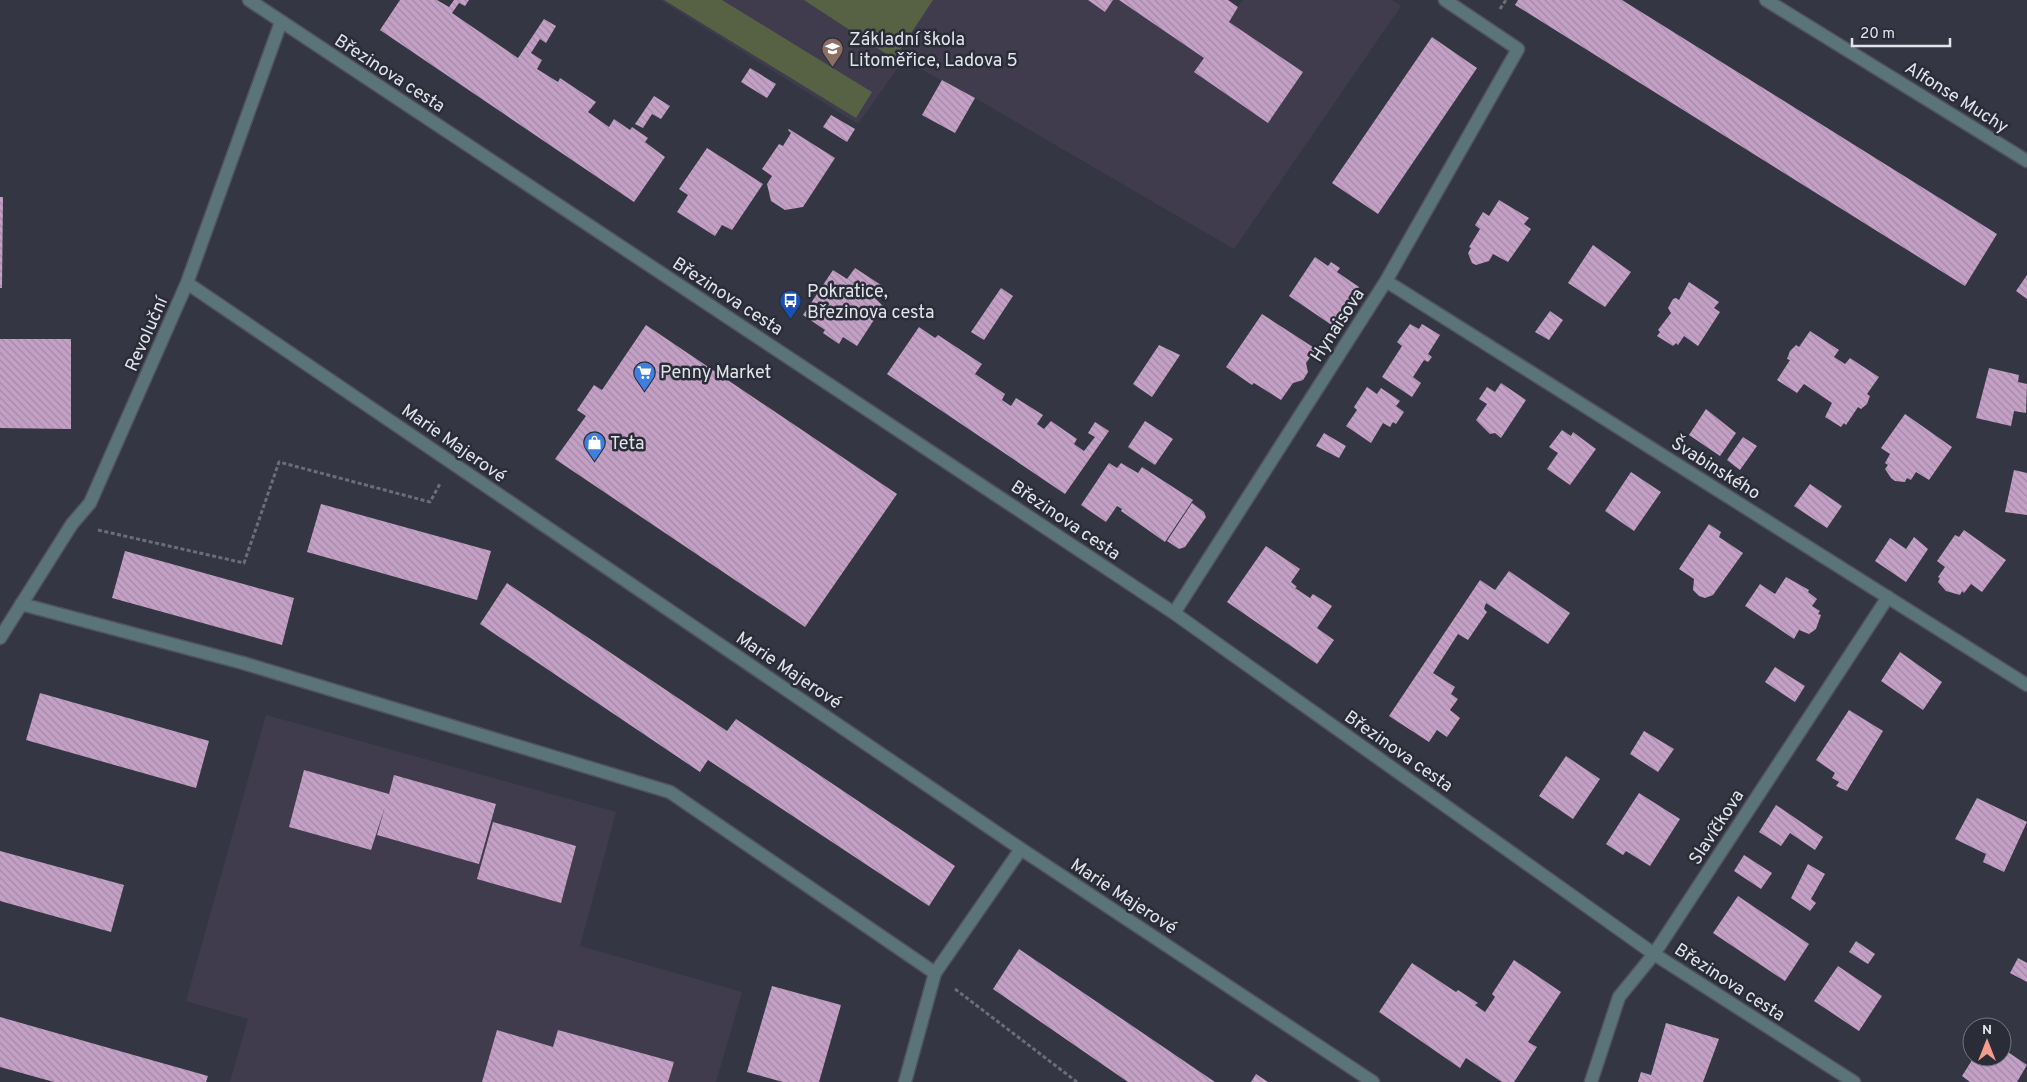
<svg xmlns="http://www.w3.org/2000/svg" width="2027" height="1082" font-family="Overpass,sans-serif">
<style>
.education{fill:#413c4d}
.garden{fill:#576144}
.building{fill:url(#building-back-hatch)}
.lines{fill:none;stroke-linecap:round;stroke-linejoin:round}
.street-casing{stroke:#50535e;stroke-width:15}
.path{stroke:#6b6e79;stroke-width:3;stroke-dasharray:4 2.5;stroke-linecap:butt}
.street{stroke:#5b747a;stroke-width:12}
.labels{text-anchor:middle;stroke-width:5;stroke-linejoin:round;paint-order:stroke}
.poi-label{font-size:18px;fill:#e2e4ec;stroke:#2a2d38;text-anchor:start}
.street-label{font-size:18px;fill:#e2e4ec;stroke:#2a2d38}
</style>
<defs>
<pattern id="building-back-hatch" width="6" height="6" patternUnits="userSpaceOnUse" patternTransform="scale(1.25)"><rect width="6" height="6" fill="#c4a0c6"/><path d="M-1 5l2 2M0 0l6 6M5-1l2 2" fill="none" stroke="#a489a6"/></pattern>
</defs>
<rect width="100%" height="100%" fill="#343743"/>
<path class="education" d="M660,0h568l10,7 5,-7h149l9,6 -167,243 -259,-151 -72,-38 -45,64z
M266,715l350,97 -36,134 162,46 -26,90h-486l18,-63 -62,-18z"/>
<path class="garden" d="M664,0h58l150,92 -16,26z
M804,0h129l-39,59z"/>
<path class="building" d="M400,0h37l12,7 5,-7h15l-4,6 -6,-3 -7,10 66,45 26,-39 12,7 -10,17 -6,-4 -9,14 11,7 -5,9 21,13 2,-4 36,24 -8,10 21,15 5,-8 16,11 2,-3 16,11 -3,4 20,15 -31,45 -254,-172z
M1088,0h25l-8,12z
M1119,0h109l10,7 -9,15 74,50 -35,51 -74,-51 10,-14z
M1518,0h104l375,234 -32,52 -450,-281z
M1432,37l45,31 -99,146 -46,-31z
M750,68l26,16 -9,14 -26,-16z
M942,80l33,18 -20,35 -33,-18z
M654,96l16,10 -9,13 -9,-5 -9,14 -8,-4z
M831,115l24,14 -8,13 -24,-15z
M789,129l46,29 -32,49 -18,3 -14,-9 -4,-17 5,-8 -10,-7 17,-25 4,2 8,-13 -3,-3z
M707,148l56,36 -31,46 -10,-5 -7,11 -38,-24 11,-17 -9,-6z
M0,197h3l-1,91h-2z
M1499,200l30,18 -5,6 7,5 -23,33 -15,-8 -4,7 -13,4 -4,-2 -4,-10 3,-5 -2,-1 11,-18 -5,-4 8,-13 6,4z
M1593,245l38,27 -26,35 -37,-24z
M1315,257l13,9 3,-4 9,6 -3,4 22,15 -26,39 -44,-30z
M855,268l26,17 -8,11 10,10 -26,40 -14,-9 -4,7 -16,-11 2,-3 -22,-15 30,-45 14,9z
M2027,275v24l-11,-8z
M1689,282l30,20 -5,6 6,4 -22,34 -14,-10 -6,9 -2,-2 -3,3 -16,-10 3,-4 -2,-2 13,-17 -3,-5 5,-9 3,-1 3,2z
M1001,288l12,8 -29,44 -13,-8z
M1550,311l13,9 -14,20 -14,-8z
M1262,314l54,35 -10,14 2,9 -5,8 -10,3 -12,17 -27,-17 -2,2 -26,-18z
M1410,324l9,5 3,-5 18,11 -12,19 4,3 -4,5 -4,-2 -11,17 8,6 -9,14 -30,-20 20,-31 -5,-4z
M646,325l251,169 -92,133 -250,-168 31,-43 -9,-6 17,-25 8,5z
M919,327l16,11 3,-3 44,29 -7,10 30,20 -3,6 9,6 5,-8 27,17 -6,9 7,5 7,-8 26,18 -3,5 10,7 11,-14 -7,-4 7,-11 14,9 -44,63 -178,-120z
M1810,331l29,19 -5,7 11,7 5,-6 29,19 -12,17 3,2 -3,8 -6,5 -3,-2 -12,18 -2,-2 -3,4 -16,-10 7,-14 -28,-19 -7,9 -20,-13 13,-20 -3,-1 3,-8 6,-6 3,2z
M0,339h71v90l-71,-1z
M1159,345l21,10 -28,42 -19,-13z
M1989,368l30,7 -1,7 9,2 -1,29 -12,-2 -3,15 -35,-8z
M1501,383l25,17 -25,38 -6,-5 -5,1 -14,-14 11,-16 -8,-5 8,-12 8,5z
M1367,387l10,7 4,-6 19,13 -4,5 8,6 -8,12 -3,-2 -3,5 -7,-4 -12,20 -25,-17 11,-16 -3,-3z
M1706,409l30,24 -16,23 -31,-21z
M1905,414l47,33 -23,33 -13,-8 -5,8 -4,-2 -2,4 -10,-1 -4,-3 -6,-9 3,-4 -3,-2 5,-9 -9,-6z
M1145,421l28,18 -18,26 -27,-18z
M1562,430l9,6 2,-4 23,17 -26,36 -23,-16 11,-16 -9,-6z
M1324,433l22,13 -7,12 -23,-12z
M1743,437l14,9 -17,24 -13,-10z
M1109,463l8,5 4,-5 17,10 4,-6 51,33 -28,42 -44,-31 1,-2 -5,-3 -11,16 -25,-17z
M2014,470l13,3v42l-22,-3z
M1631,472l30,20 -27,39 -29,-20z
M1810,484l32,22 -15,22 -33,-22z
M1192,503l12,9 2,5 -21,30 -6,2 -12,-8z
M321,504l170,47 -14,49 -170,-48z
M1709,524l12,8 -2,5 24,16 -30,42 -8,3 -6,-2 -6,-6 1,-11 -15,-10z
M1964,530l42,30 -24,32 -11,-8 -7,9 -2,-2 -2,4 -14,-4 -8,-9 2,-4 -2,-1 7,-10 -8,-6 18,-26 4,2z
M1914,537l14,12 -22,33 -31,-21 15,-23 16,11z
M1266,546l34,23 -9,13 6,5 -2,1 15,10 3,-4 19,12 -15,22 17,12 -17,24 -90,-62z
M125,551l169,47 -12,47 -170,-47z
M1509,571l61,42 -22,31 -62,-41 -2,6 3,3 -19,28 -10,-6 -25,39 22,14 -4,7 7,5 -8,11 10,8 -13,19 -10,-7 -8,12 -40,-26 91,-136 15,10z
M1786,577l23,13 -1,2 9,7 -5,7 8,5 -2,3 3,1 -5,14 -7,5 -10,-4 -5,9 -49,-33 15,-22 15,10z
M507,583l220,148 9,-12 219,147 -26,40 -221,-146 -8,12 -220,-148z
M1900,652l42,30 -19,28 -42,-29z
M1775,667l30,19 -10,16 -30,-20z
M40,693l169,48 -13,47 -170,-48z
M1849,710l34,21 -36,60 -11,-5 3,-4 -7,-4 3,-5 -19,-13z
M1644,731l30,18 -16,23 -28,-18z
M1566,756l34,23 -27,40 -34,-23z
M304,770l85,24 5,-19 102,29 -17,60 -102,-29 8,-28 -14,43 -82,-23z
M1639,793l41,26 -30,47 -24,-15 -3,4 -17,-11z
M1977,798l50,24 -23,50 -21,-10 3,-8 -31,-15z
M1776,805l47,32 -8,13 -25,-17 -9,13 -22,-14z
M493,822l83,24 -15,57 -84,-24z
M0,851l124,34 -13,47 -111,-31z
M1744,855l28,18 -11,16 -27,-18z
M1808,864l17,10 -14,25 5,4 -6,8 -19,-13z
M1738,896l71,48 -24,37 -72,-48z
M1856,941l19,13 -7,10 -19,-12z
M1019,949l196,133h-87l-135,-93z
M2018,958l9,5v19l-17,-9z
M1514,960l47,32 -33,50 9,5 -23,35h-12l-36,-24 -6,10 -81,-56 33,-49 44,29 2,-2 20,13 -3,2 10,7 10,-15 -3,-3z
M1838,966l44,30 -23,35 -45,-30z
M772,986l69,19 -22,77h-36l-36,-10z
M0,1017l123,35 85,24 -2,6h-152l-54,-15z
M1666,1023l53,16 -16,43h-65l3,-10 10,3z
M497,1030l56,17 5,-17 116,32 -6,20h-186z
M2002,1048l25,17 -10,17h-47l-8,-6 12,-19h28z
M1256,1074l12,8h-17z"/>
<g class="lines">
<defs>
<path id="street" d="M249,0l925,613 480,341 200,128
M1766,0l261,161
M1386,281l641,404
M187,283l834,566 352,233
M21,604l222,59 427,129 265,181
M1174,613l212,-332 132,-232 -73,-49
M0,638l72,-114 18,-21 97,-220 94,-261
M905,1082l30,-109 86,-124
M1591,1082l28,-85 35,-43 234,-357"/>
</defs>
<use href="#street" class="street-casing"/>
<path class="path" d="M1500,9l6,-9
M98,530l146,33 35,-101 151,40 11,-20
M955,989l122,93"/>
<use href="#street" class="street"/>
</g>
<defs>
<symbol id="school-pin" viewBox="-11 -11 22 30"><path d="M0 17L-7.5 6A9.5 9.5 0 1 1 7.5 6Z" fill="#8d6e63" stroke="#2a2d38"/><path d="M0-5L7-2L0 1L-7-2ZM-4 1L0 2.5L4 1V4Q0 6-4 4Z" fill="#fff"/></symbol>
<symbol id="bus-pin" viewBox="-11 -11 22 30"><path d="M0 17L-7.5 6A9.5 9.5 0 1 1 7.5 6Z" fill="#1a4fb4" stroke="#2a2d38"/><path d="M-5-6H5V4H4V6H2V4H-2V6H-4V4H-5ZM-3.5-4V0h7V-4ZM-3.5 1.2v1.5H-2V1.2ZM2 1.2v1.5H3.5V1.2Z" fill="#fff"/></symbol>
<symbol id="supermarket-pin" viewBox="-11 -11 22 30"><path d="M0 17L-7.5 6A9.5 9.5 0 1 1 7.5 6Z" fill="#3f7fe0" stroke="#2a2d38"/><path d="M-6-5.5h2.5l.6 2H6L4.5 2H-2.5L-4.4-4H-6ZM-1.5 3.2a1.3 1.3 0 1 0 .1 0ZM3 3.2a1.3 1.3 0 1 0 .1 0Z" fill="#fff"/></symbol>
<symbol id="shop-pin" viewBox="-11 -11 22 30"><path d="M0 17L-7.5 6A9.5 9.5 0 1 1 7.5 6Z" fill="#3f7fe0" stroke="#2a2d38"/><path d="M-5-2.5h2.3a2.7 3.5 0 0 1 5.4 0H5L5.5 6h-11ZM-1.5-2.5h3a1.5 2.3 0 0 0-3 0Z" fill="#fff"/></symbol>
</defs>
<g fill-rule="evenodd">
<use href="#school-pin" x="820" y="36" width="25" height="34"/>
<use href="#bus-pin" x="778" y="288" width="25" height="34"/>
<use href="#supermarket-pin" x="632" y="360" width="25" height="34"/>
<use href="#shop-pin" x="582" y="430" width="25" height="34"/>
</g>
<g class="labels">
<g class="poi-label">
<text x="849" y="45">Základní škola<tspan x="849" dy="21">Litoměřice, Ladova 5</tspan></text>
<text x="807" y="297">Pokratice,<tspan x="807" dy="21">Březinova cesta</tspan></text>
<text x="660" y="378">Penny Market</text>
<text x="610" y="449">Teta</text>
</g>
<g class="street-label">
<text transform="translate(390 73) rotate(33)" y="6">Březinova cesta</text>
<text transform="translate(1957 97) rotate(32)" y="6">Alfonse Muchy</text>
<text transform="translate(728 296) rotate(33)" y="6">Březinova cesta</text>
<text transform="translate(1337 325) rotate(-57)" y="6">Hynaisova</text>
<text transform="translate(146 334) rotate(-66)" y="6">Revoluční</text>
<text transform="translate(454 443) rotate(35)" y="6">Marie Majerové</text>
<text transform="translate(1716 468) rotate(32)" y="6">Švabinského</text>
<text transform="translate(1066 520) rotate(34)" y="6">Březinova cesta</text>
<text transform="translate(789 670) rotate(34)" y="6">Marie Majerové</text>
<text transform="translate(1399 751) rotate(35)" y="6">Březinova cesta</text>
<text transform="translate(1716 827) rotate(-57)" y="6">Slavíčkova</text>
<text transform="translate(1124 896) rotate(33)" y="6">Marie Majerové</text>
<text transform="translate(1730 982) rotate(33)" y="6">Březinova cesta</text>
</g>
</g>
<g transform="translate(1987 1042)"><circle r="24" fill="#2a2d38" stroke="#747680"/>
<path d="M0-4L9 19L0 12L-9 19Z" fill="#f49d8c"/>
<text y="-8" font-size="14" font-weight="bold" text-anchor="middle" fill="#e2e4ec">N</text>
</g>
<path d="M1852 38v8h98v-8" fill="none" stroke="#e2e4ec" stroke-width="2.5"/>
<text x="1860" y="38" font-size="15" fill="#e2e4ec" stroke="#2a2d38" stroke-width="4" paint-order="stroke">20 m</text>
</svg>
